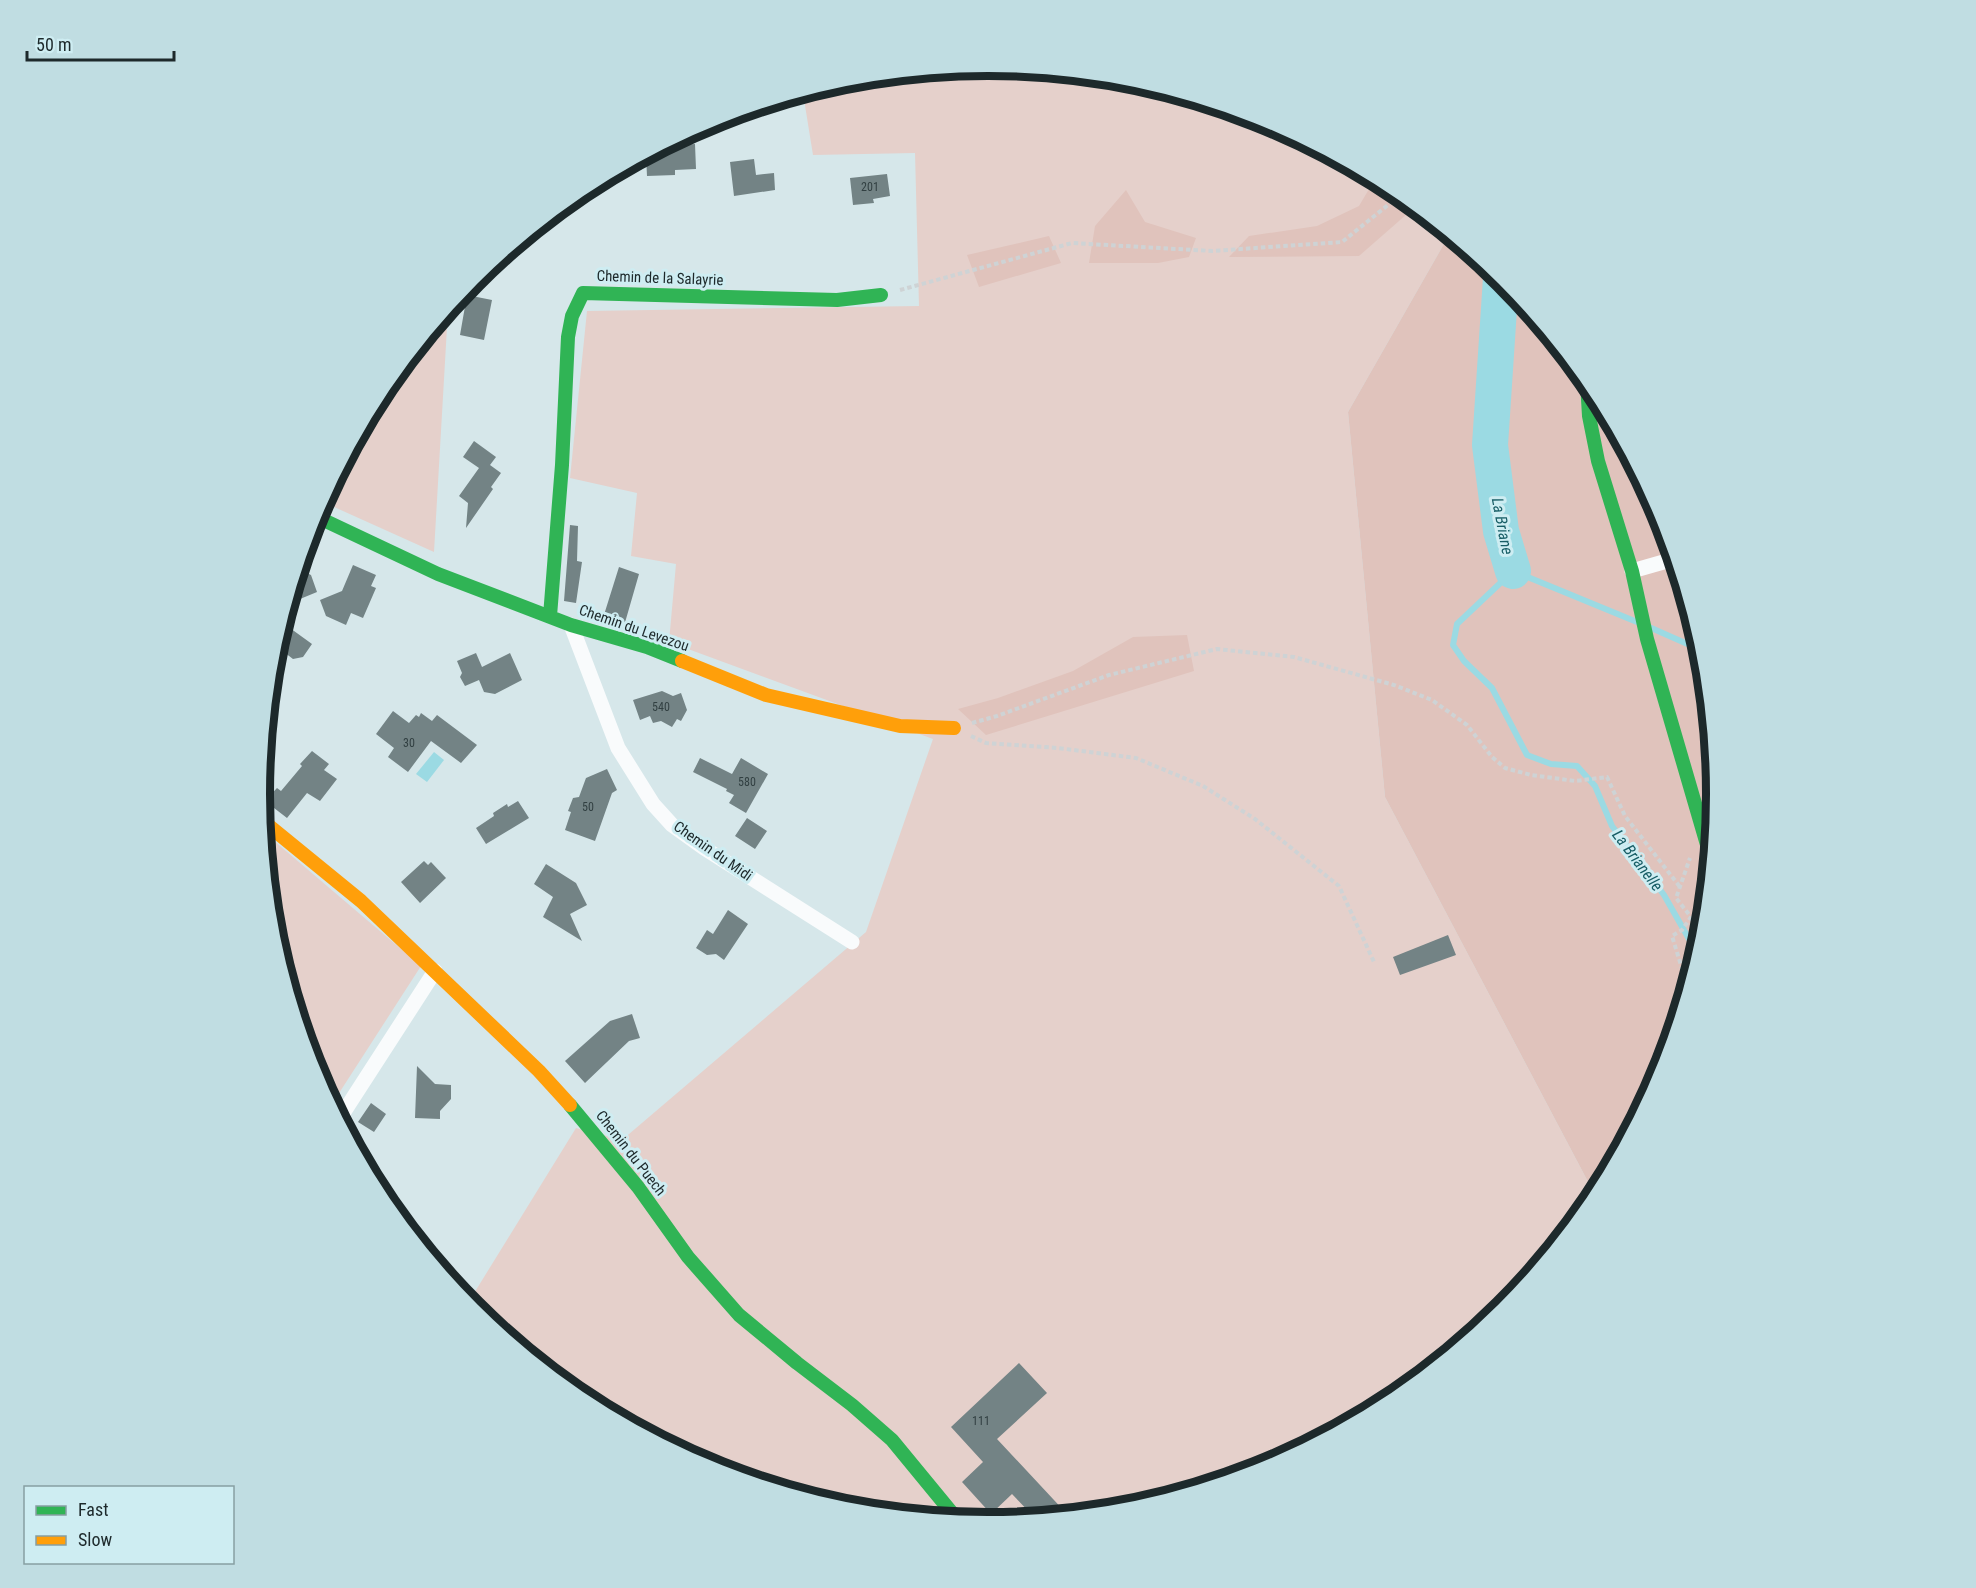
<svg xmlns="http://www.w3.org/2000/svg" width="1976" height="1588" font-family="'Roboto Condensed',sans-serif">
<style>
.green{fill:#e5d0cb}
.forest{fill:#e0c3bc}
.water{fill:#9bdae3}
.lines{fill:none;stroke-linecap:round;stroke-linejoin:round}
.stream{stroke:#9bdae3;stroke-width:6}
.river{stroke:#9bdae3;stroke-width:36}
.building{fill:#738385}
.path{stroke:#ced3d5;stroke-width:4;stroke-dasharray:4.5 3;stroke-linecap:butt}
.street{stroke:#f9fbfc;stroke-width:15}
.fast{stroke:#30b455;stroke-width:14}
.slow{stroke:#ff9f0a;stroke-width:14}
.labels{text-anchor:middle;stroke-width:6;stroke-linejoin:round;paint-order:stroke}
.number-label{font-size:12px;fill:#324042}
.street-label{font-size:15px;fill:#1d292b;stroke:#ceedf2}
.water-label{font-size:16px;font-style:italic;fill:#175d65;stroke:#ceedf2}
.rim{fill:none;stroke:#1d292b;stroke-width:8}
</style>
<rect width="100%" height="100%" fill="#d6e7ea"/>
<path class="green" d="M988,66l142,14 137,42 126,67 56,46 -101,177 37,385 210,398 -92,114 -111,90 -126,68 -136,41 -142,14 -142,-14 -137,-42 -126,-67 -110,-90 -5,-6 108,-175 46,12 244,-208 67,-193 -264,-97 7,-78 -45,-8 6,-63 -67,-15 17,-167 332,-5 -4,-153 -102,2 -10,-62 43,-13z
M448,310l-14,242 -111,-50 60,-113z
M273,840l148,126 -89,138 -17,-32 -41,-136 -9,-89z"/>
<path class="forest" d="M1375,179l18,10 22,18 -56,49 -130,1 20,-21 68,-10 42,-20z
M1126,190l19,32 51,16 -7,19 -31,6h-69l6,-37z
M1449,235l54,44 90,111 68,126 41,136 14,142 -14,142 -42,137 -65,122 -210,-398 -37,-385z
M1049,236l12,27 -82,24 -12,-32z
M1187,635l7,36 -208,64 -28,-26 40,-11 75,-27 60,-34z"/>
<path class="water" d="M434,752l10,8 -17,22 -11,-8z"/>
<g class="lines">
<path class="stream" d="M1637,622l-124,-51 -56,53 -4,21 11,16 28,27 35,67 24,9 26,2 18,20 17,40 52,69 33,58
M1649,627l52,23"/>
<path class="river" d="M1501,278l-11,167 11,86 12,40"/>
</g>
<path class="building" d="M695,144l1,25 -21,1v5l-28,1 -1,-21 17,-9z
M754,159l2,16 18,-2 1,17 -41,6 -4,-34z
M887,174l3,22 -17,3 1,4 -21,2 -3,-27z
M467,295l25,5 -8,40 -24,-5z
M474,441l22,16 -6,8 11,8 -10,14 2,2 -27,39 2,-25 -9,-7 20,-28 -16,-11z
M570,525l8,1 -1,35 5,1 -6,41 -12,-2z
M353,565l23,10 -5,11 5,2 -13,30 -12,-5 -5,12 -20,-9 -6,-16 22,-9z
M619,567l20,7 -15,52 -21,-8z
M299,569l12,6 6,17 -17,7 -5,-15z
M283,623l29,21 -9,13 -10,2 -17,-13z
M476,653l6,14 28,-14 12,27 -27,14 -11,-2 -5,-12 -14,6 -5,-9 2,-4 -5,-12z
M662,691l11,5 8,-3 6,17 -6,11 -4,-2 -5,8 -11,-6 -8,2 -3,-7 -10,4 -7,-20z
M393,711l16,12 7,-8 3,2 2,-4 11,8 5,-6 40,30 -16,18 -30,-22 -23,31 -20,-15 6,-9 -18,-14z
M312,751l17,13 -5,6 13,9 -17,22 -13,-8 -20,25 -22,-17 12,-13 4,3 21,-25 -2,-2z
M700,758l32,16 9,-16 27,16 -22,39 -17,-10 5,-8 -8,-4 1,-2 -34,-17z
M607,769l10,21 -5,3 -17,48 -30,-11 6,-18 -3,-1 5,-13 6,-1 7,-19z
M518,801l11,17 -43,26 -10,-16 18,-12 -1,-3 14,-9 1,3z
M747,818l20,13 -12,18 -20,-13z
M424,861l4,4 3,-3 15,16 -26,25 -19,-21z
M546,864l30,19 11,22 -17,9 12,27 -39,-24 10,-20 -19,-13z
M728,910l20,14 -24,36 -8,-6 -9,1 -11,-7 11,-18 6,4z
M1448,935l8,20 -56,20 -7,-18z
M632,1014l8,24 -11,3 -44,42 -20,-22 45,-40z
M417,1066l18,18 16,1v14l-11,12v8l-25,-1z
M371,1103l15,11 -12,18 -16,-10z
M1019,1363l28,30 -50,46 70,75 -33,3 -22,-23 -21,20 -29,-32 21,-20 -32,-35z"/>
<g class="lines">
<path class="path" d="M900,290l172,-47 140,8 130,-9 46,-37 10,-12
M972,723l25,-7 112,-41 108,-26 77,8 100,28 38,15 35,25 25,32 13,11 26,7 44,6 32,-4 18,39 55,71
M971,736l15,7 72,5 78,10 67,28 52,33 84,67 35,76
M1687,985l-15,-49 10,-6 9,-13 -15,-19 14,-40"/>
<path class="street" d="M1632,571l42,-12
M571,625l47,123 35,56 19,21 32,23 148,94
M340,1118l95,-147"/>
<path class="fast" d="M1587,382l2,34 9,45 34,110 15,68 63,216
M315,516l123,58 133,51 76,22 35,14
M550,616l12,-151 6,-128 4,-21 11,-23 254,7 44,-5
M570,1105l68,82 50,70 51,58 58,48 55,42 40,35 65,79"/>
<path class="slow" d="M682,661l84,34 134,31 54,2
M263,821l98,80 178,170 31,34"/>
</g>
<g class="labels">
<g class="number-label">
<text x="870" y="191">201</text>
<text x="661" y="711">540</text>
<text x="409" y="747">30</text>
<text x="747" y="786">580</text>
<text x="588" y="811">50</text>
<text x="981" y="1425">111</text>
</g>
<g class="street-label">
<text transform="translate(660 278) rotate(2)" y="5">Chemin de la Salayrie</text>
<text transform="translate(634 628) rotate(19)" y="5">Chemin du Levezou</text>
<text transform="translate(713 851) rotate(35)" y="5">Chemin du Midi</text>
<text transform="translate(631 1153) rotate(52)" y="5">Chemin du Puech</text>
</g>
<g class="water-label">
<text transform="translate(1503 526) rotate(79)" y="6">La Briane</text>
<text transform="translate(1638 860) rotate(53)" y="6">La Brianelle</text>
</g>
</g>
<path d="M0 0H1976V1588H0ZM270 794a718 718 0 1 1 1436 0a718 718 0 1 1-1436 0Z" fill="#c0dde2" fill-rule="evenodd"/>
<path class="rim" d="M270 794a718 718 0 1 1 1436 0a718 718 0 1 1-1436 0Z"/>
<rect x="24" y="1486" width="210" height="78" fill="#ceedf2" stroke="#879fa2" stroke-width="1.5"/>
<rect x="36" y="1506" width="30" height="9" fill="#30b455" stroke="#879fa2" stroke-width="1.5"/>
<text x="78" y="1516" font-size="18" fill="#1d292b">Fast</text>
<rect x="36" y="1536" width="30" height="9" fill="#ff9f0a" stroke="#879fa2" stroke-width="1.5"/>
<text x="78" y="1546" font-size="18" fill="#1d292b">Slow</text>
<path d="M27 51v9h147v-9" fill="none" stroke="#1d292b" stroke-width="3"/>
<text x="36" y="51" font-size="18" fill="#1d292b" stroke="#ceedf2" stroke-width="4.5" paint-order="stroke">50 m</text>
</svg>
